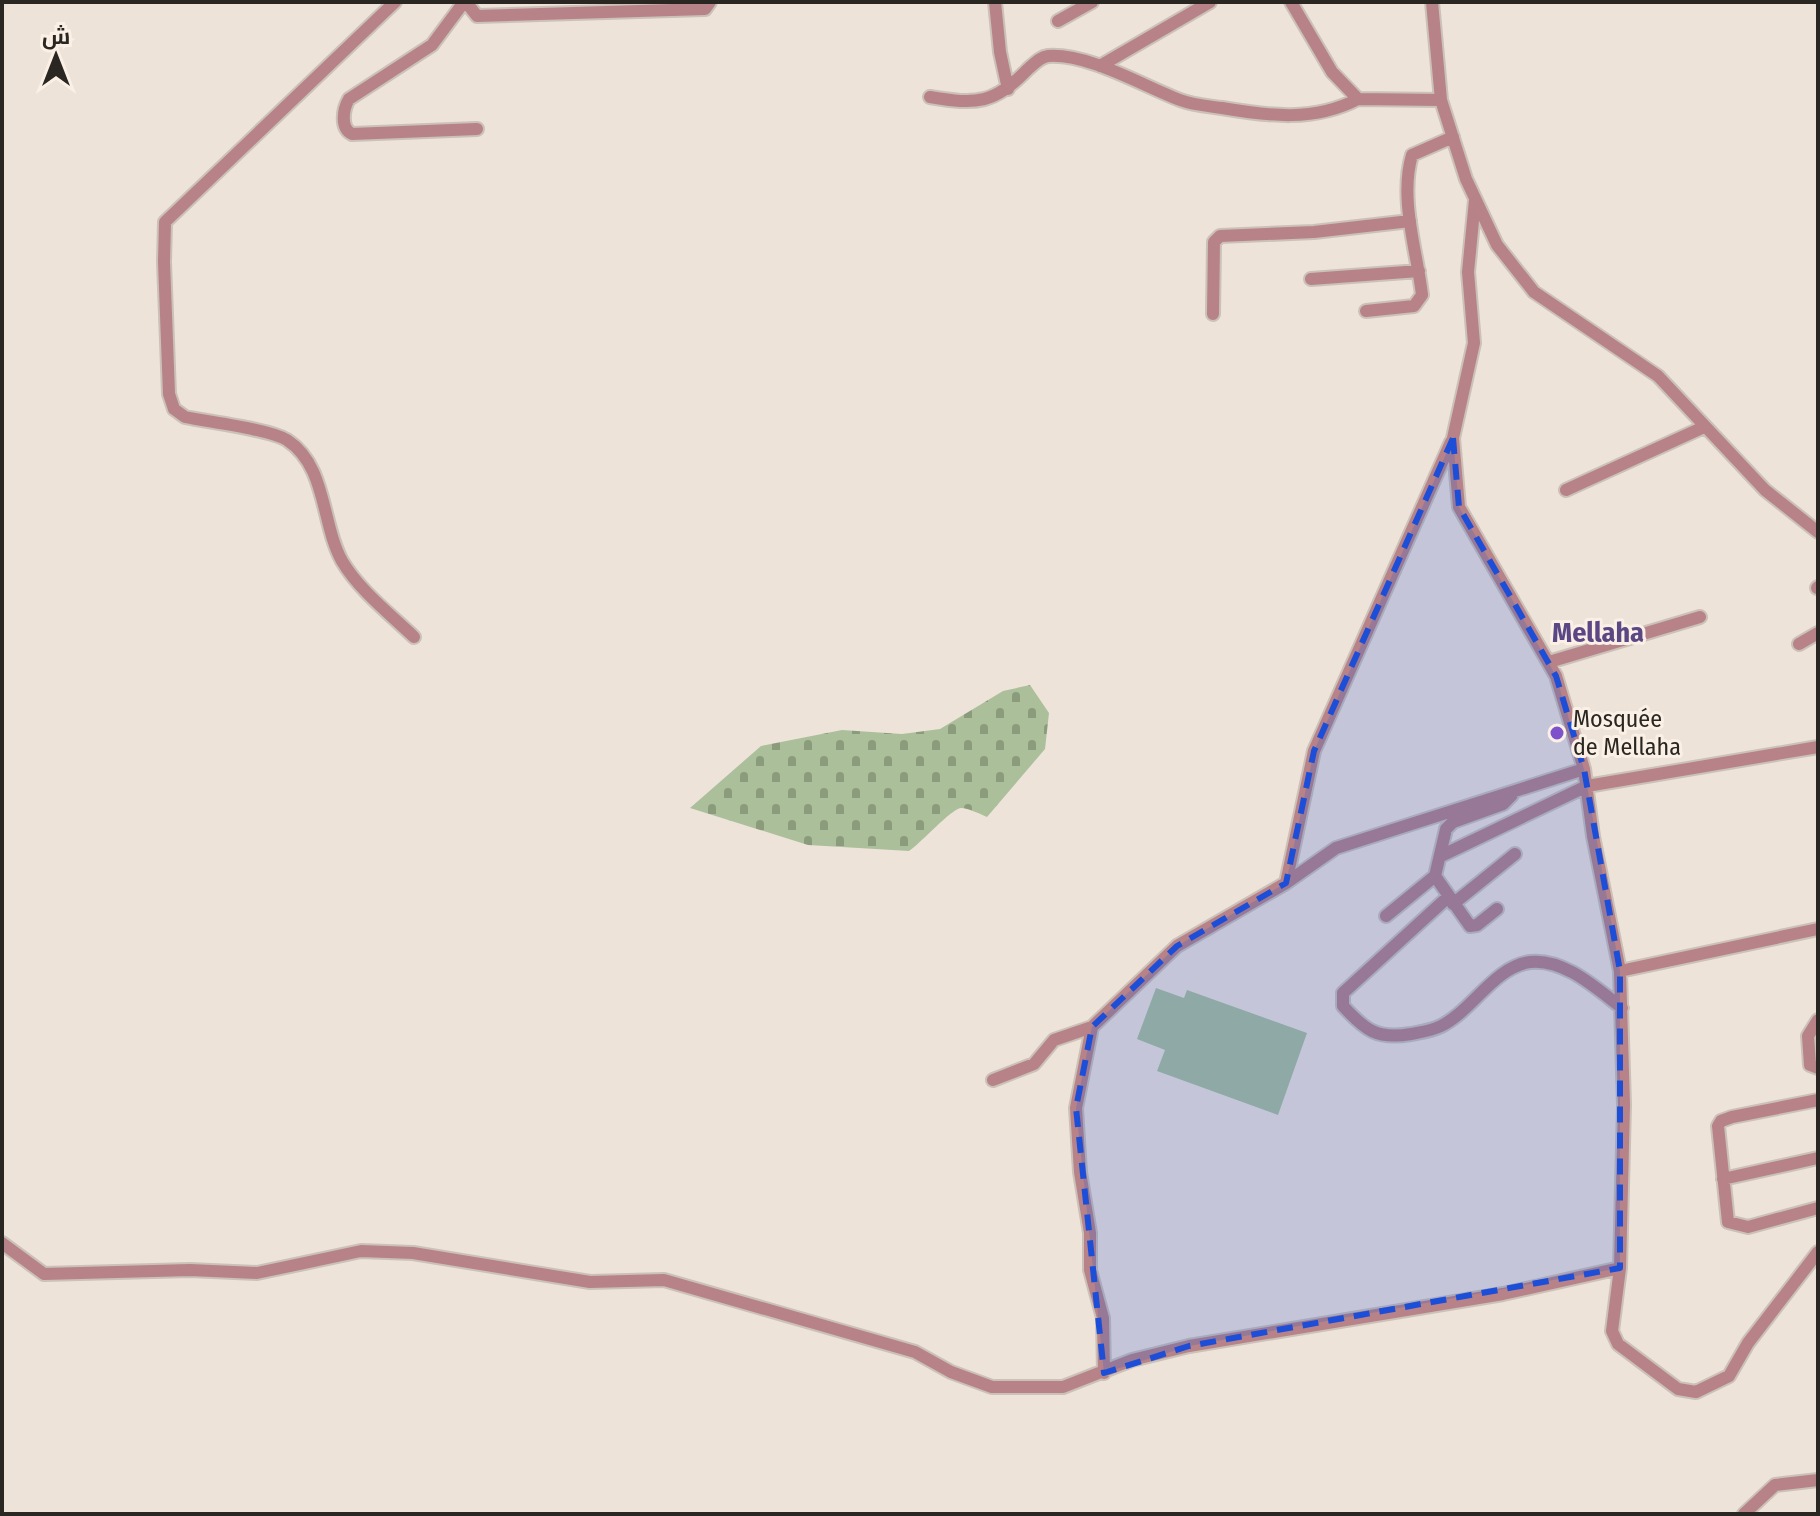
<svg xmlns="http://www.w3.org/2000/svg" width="1820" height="1516" font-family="'Fira Sans Condensed',Cairo,sans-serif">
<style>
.grass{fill:#abc09a}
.cemetery{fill:url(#cemetery-stones)}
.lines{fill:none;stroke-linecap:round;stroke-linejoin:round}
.minor-casing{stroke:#cbc1b8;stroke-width:16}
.minor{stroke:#b78388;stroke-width:12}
.marked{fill:#1d4ed8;fill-opacity:0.2;stroke:#1d4ed8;stroke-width:6;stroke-dasharray:16 10;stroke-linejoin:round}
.poi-dot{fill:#7d52cb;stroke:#fbf0e6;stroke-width:3}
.labels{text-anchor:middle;stroke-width:6;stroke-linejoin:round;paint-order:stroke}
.poi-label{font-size:24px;fill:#2a2622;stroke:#fbf0e6;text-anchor:start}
.quarter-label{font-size:28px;font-weight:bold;fill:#5a4784;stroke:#fbf0e6}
</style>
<defs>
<pattern id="cemetery-stones" width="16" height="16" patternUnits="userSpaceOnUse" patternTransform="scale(2)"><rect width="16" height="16" fill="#abc09a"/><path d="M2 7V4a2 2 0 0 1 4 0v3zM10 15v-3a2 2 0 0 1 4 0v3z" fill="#8b9c7d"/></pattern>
</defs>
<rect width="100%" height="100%" fill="#eee3d9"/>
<path class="grass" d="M1156,988l28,10 3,-8 120,43 -29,82 -121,-44 8,-21 -28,-11z"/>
<path class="cemetery" d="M1030,685l19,28 -4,36 -58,68c-7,-3 -19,-9 -26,-9 -10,1 -40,35 -52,43l-101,-6 -118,-37 71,-62 81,-16 60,4 38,-5 63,-38z"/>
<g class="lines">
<defs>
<path id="minor" d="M395,2l-230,220 -1,40 5,132 5,15 11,8c23,5 84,12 102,23 40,26 34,83 55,121 17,29 48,53 72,76
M464,2l-32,43 -83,54c-6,10 -9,29 3,35l125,-5
M466,2l11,14 228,-7 5,-7
M995,2l5,50 8,37
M1291,2l41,70 26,27 83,1
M1432,2l9,98 25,79 31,66 37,47 124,84 107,114 53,42
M1058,21l34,-19
M1100,66l110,-64
M930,97c47,8 64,7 98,-28 6,-5 12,-12 20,-13 40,-3 95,30 132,44 13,5 28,6 42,8 47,8 92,14 136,-9
M1311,279l108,-8
M1366,311l48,-5 8,-11c-5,-44 -23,-96 -10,-140l41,-18
M1213,314l1,-72 6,-6 94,-4 96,-11
M1566,490l138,-63
M1817,588l1,-1
M1799,644l19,-11
M1549,662l151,-45
M1443,855l144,-69 231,-39
M1286,883l28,-132 137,-309
M1448,897l-105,96v13c22,24 34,34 68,28 10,-2 20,-3 30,-8 31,-15 53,-59 89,-64 34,-4 67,27 92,46
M1453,904l62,-50
M1497,909l-20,16 -7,1 -35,-50 11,-47 7,-7 50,-18 9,-9
M1386,916l49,-40
M1620,971l198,-42
M1818,1020l-10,16 2,29 8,3
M1092,1027l-16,81 4,64 10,61v37l13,48 1,55
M993,1080l41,-16 20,-24 38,-13 85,-81 109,-63 50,-35 248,-79
M1818,1100l-86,17 -11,4 -3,5 10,96 20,5 70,-19
M1723,1179l95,-21
M2,1243l42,31 146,-4 67,3 104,-22 52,2 177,29 74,-2 251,72 36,20 41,15h71l69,-27 57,-14 314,-52 117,-26 4,-163 -4,-134 -27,-135 -9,-67 -28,-93 -97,-169 -6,-69 21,-95 -6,-71 7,-72
M1620,1268l-8,63 6,13 60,45 18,3 33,-16 19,-33 70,-91
M1744,1514l31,-29 43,-5"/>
</defs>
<use href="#minor" class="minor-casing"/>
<use href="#minor" class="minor"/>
</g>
<path class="marked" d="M1453,438l6,69 97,169 28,93 36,202v297l-431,78 -85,27 -28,-265 16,-81 85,-81 109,-63 28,-132z"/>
<circle class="poi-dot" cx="1557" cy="733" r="8"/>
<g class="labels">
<g class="poi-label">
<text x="1573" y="727">Mosquée<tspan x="1573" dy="28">de Mellaha</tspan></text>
</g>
<g class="quarter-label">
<text x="1598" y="642">Mellaha</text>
</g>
</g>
<rect width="1820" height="1516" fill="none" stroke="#2a2622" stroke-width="8"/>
<g transform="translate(56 56)" stroke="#fbf0e6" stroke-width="6" paint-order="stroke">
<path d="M0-6L14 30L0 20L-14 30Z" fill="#2a2622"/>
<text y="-12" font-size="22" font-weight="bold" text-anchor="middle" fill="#2a2622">ش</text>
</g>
</svg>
